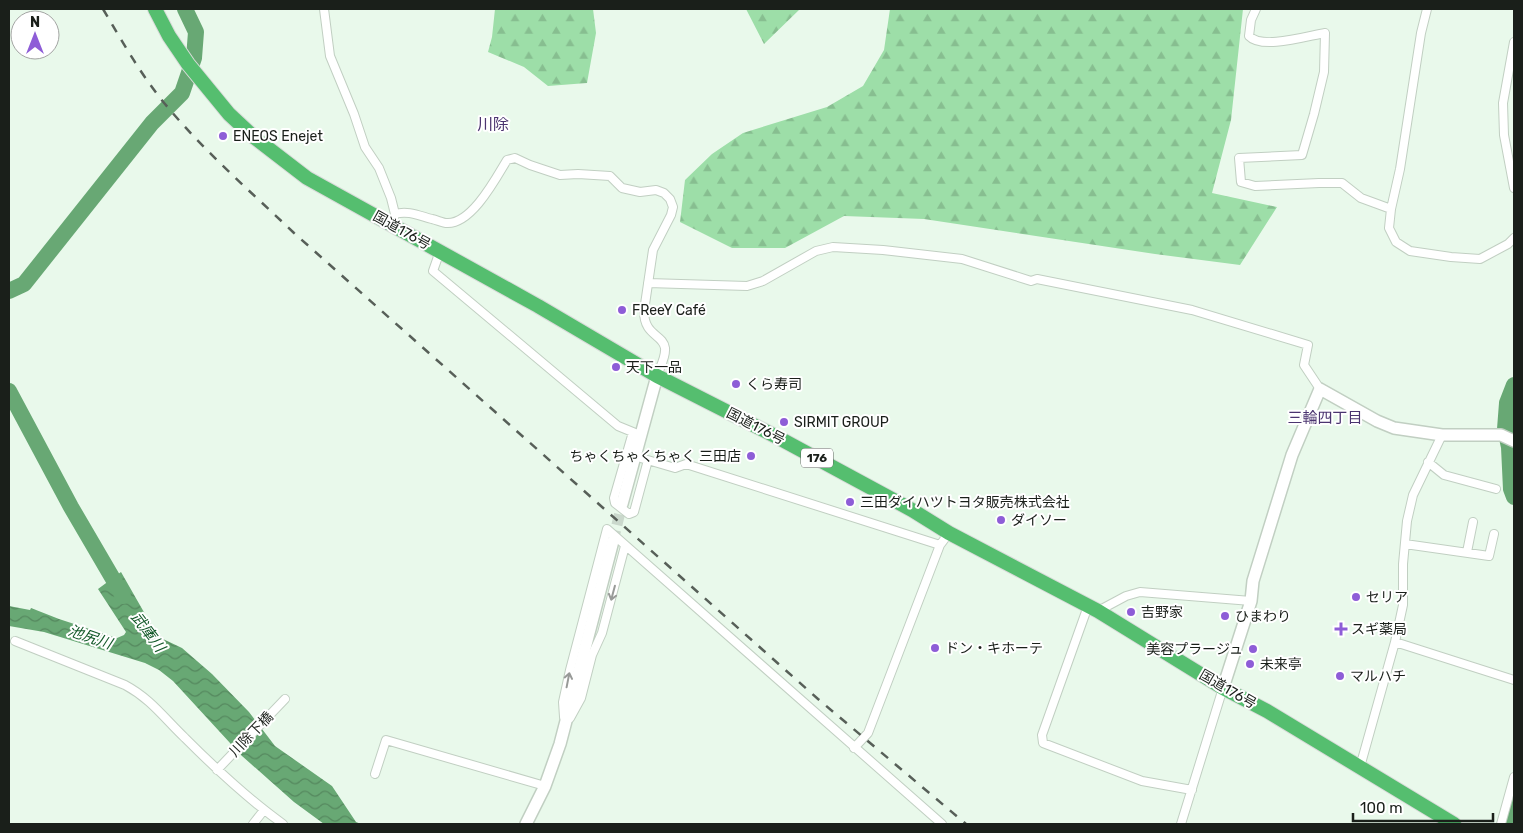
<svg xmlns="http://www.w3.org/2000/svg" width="1523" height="833" font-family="Rubik,'Noto Sans JP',sans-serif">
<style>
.forest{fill:url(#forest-firs)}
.water{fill:url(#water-waves)}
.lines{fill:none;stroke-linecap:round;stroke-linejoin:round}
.river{stroke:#68a874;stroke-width:16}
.secondary-tunnel{stroke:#cad8cc;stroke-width:11;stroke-dasharray:11 5.5;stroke-linecap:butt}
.street-casing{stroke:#c1cfc2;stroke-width:10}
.secondary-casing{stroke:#c1cfc2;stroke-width:14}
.highway-casing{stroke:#dadbda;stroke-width:16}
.street{stroke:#fff;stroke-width:8}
.secondary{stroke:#fff;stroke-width:11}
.highway{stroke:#55be6f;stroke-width:14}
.rail{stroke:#575f58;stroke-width:2.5;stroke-dasharray:9 9;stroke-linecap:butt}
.oneway{stroke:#989a98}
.poi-dot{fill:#8e5dd7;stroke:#fff;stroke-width:2}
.labels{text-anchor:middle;stroke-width:4;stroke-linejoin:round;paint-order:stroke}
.shield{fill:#fff;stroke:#5f625f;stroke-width:1}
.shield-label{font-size:12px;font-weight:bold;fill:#1a1f1a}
.poi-label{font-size:14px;fill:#1a1f1a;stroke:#fff;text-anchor:start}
.street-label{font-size:14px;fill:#1a1f1a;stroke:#fff}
.neighbourhood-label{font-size:15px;fill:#4b3470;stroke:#fff}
.water-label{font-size:15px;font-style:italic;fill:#145a2a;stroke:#fff}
.quarter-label{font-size:16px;fill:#4b3470;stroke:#fff}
</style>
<defs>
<pattern id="forest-firs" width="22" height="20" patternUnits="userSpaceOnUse" patternTransform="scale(1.25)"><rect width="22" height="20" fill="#9ddea8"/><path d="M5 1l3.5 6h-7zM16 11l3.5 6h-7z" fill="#87be90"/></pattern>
<pattern id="water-waves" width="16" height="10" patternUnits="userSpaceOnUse" patternTransform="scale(1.25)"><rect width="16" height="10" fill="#68a874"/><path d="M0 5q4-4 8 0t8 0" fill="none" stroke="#55885e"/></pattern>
</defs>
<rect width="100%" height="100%" fill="#e9f9eb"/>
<path class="forest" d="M495,9h98l3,24 -9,50 -39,3 -24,-19 -36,-15 4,-15z
M746,9h54l-36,35z
M890,9h353l-12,111 -19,73 65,14 -37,58 -85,-11 -231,-35 -80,-3 -59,32h-53l-52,-26 5,-42 27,-26 31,-21 84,-26 36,-21 21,-36z"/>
<path class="water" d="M121,572l28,49 14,18 19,9 30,26 37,38 26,34 57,40 24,36 5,2h-37l-30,-22 -52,-46 -69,-75 -14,-11 -14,-7 -101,-31 -35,-6v-20l21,4 1,-2 28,11 58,19 7,-3 2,-3 -28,-43z"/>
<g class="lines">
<path class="river" d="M9,291l15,-7 128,-161 30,-30 12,-35 2,-26 -11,-23
M1514,385l-7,18 -2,26 4,18 2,42 3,8
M9,391l62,116 52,89
M1506,824l8,-32"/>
<path class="secondary-tunnel" d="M613,541l9,-37"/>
<defs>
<path id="street" d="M324,9l6,47 24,58 11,33 14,21 12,30 4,16 -1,4
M1256,9l-5,11 -2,16c13,14 58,0 76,-3l-1,39 -10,42 -12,41 -63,3 2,24 14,4 64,-3h23l19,15 30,11
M1427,9l-6,24 -21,136 -9,40 -2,19 7,14 14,9 41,6 29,2 28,-15 6,-6
M1514,42l-11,61 1,32 10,53
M395,214c13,-4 25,2 37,5 5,1 11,4 15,4 25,1 49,-45 60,-63l8,-2 15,7 30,10 18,-1 32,2 12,12 18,4 16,-2 8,3 6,6 3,8 -2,8 -18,35 -9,61c0,25 19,23 21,37 1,9 -5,19 -8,28
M440,251l-7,20 185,155 22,9
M648,283l99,3 16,-5 53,-30 17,-4 50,3 79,9 69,22 6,-2 155,31 116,35 -4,20 16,24
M633,432l-19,66 1,5 14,11 5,-2 14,-52
M634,456l41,12 11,-4 254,81
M1428,462l16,13 52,14
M1405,544l84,12 5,-22
M1467,552l6,-30
M1088,606l-46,129 1,8 99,38 50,9
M1098,611l28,-15 14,-4 111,9
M15,641l110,44c26,14 39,33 60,53 31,31 63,61 98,86
M1395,642l119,38
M564,717l-1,-15 7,-32 37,-141 335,295
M570,718l11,-20 11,-43 10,-22 23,-87
M854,748l14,-15 72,-188 9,-12
M1360,767l35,-125 8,-37v-41l4,-43 6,-26 29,-60
M217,770l68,-71
M375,774l11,-34 159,46
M253,824l11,-14
M1181,824l42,-136
M1501,824l13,-47"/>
<path id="secondary" d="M622,504l35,-128
M1223,688l28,-87 2,-20 39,-126 28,-66 57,32 17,7 48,7h59l13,6
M526,824l19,-38 15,-42 53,-203"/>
<path id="highway" d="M155,9l14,27 19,28 41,50 26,24 52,40 231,128 119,70 120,61 135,73 37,23 149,78 125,77 44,23 187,113"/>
</defs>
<use href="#street" class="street-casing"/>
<use href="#secondary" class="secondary-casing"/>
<use href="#highway" class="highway-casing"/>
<use href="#street" class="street"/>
<use href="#secondary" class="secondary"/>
<use href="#highway" class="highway"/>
<path class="rail" d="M103,9c19,32 38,66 62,95 39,47 85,87 129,129l524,466 148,125"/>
</g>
<defs><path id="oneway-shaft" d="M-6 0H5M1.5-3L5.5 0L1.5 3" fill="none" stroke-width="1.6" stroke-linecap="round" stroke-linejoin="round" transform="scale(1.25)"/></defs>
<g class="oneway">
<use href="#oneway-shaft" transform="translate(613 593) rotate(105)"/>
<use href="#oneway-shaft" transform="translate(568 680) rotate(-79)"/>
</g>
<g class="poi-dot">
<circle cx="223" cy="136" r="5"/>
<circle cx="622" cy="310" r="5"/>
<circle cx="616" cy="367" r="5"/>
<circle cx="736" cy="384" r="5"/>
<circle cx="784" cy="422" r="5"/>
<circle cx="751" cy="456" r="5"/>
<circle cx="850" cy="502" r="5"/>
<circle cx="1001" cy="520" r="5"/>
<circle cx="1356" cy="597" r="5"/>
<circle cx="1131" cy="612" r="5"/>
<circle cx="1225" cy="616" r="5"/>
<path d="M1338.5 621.5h5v5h5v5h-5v5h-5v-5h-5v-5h5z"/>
<circle cx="935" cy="648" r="5"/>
<circle cx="1253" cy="649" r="5"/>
<circle cx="1250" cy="664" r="5"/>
<circle cx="1340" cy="676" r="5"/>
</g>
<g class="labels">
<rect class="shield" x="801" y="448.5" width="32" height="19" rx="4"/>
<g class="shield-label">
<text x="817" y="462">176</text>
</g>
<g class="poi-label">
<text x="233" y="141">ENEOS Enejet</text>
<text x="632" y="315">FReeY Café</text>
<text x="626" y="372">天下一品</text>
<text x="746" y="389">くら寿司</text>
<text x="794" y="427">SIRMIT GROUP</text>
<text x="741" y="461" text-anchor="end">ちゃくちゃくちゃく 三田店</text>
<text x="860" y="507">三田ダイハツトヨタ販売株式会社</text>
<text x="1011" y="525">ダイソー</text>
<text x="1366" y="602">セリア</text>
<text x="1141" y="617">吉野家</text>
<text x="1235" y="621">ひまわり</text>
<text x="1351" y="634">スギ薬局</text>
<text x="945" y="653">ドン・キホーテ</text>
<text x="1243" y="654" text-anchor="end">美容プラージュ</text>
<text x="1260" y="669">未来亭</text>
<text x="1350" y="681">マルハチ</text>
</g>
<g class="street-label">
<text transform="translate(402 230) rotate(29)" y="5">国道176号</text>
<text transform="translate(756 426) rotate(27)" y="5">国道176号</text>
<text transform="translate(1228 689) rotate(30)" y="5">国道176号</text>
<text transform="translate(251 734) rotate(-46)" y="5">川除下橋</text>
</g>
<g class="neighbourhood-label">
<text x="1325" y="423">三輪四丁目</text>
</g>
<g class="water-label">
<text transform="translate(148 632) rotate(53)" y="5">武庫川</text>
<text transform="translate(90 637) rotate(19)" y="5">池尻川</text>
</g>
<g class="quarter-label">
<text x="493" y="130">川除</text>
</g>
</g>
<rect width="1523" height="833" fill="none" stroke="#1a1f1a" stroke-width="20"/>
<g transform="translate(35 35)"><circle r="24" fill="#ffffff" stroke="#a3a5a3"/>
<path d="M0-4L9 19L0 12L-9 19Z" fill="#8e5dd7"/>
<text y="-8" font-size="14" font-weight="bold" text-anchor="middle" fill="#1a1f1a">N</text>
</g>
<path d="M1353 813v8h140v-8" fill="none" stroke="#1a1f1a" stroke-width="2.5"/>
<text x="1360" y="813" font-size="15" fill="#1a1f1a" stroke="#ffffff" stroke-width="4" paint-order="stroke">100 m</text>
</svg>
